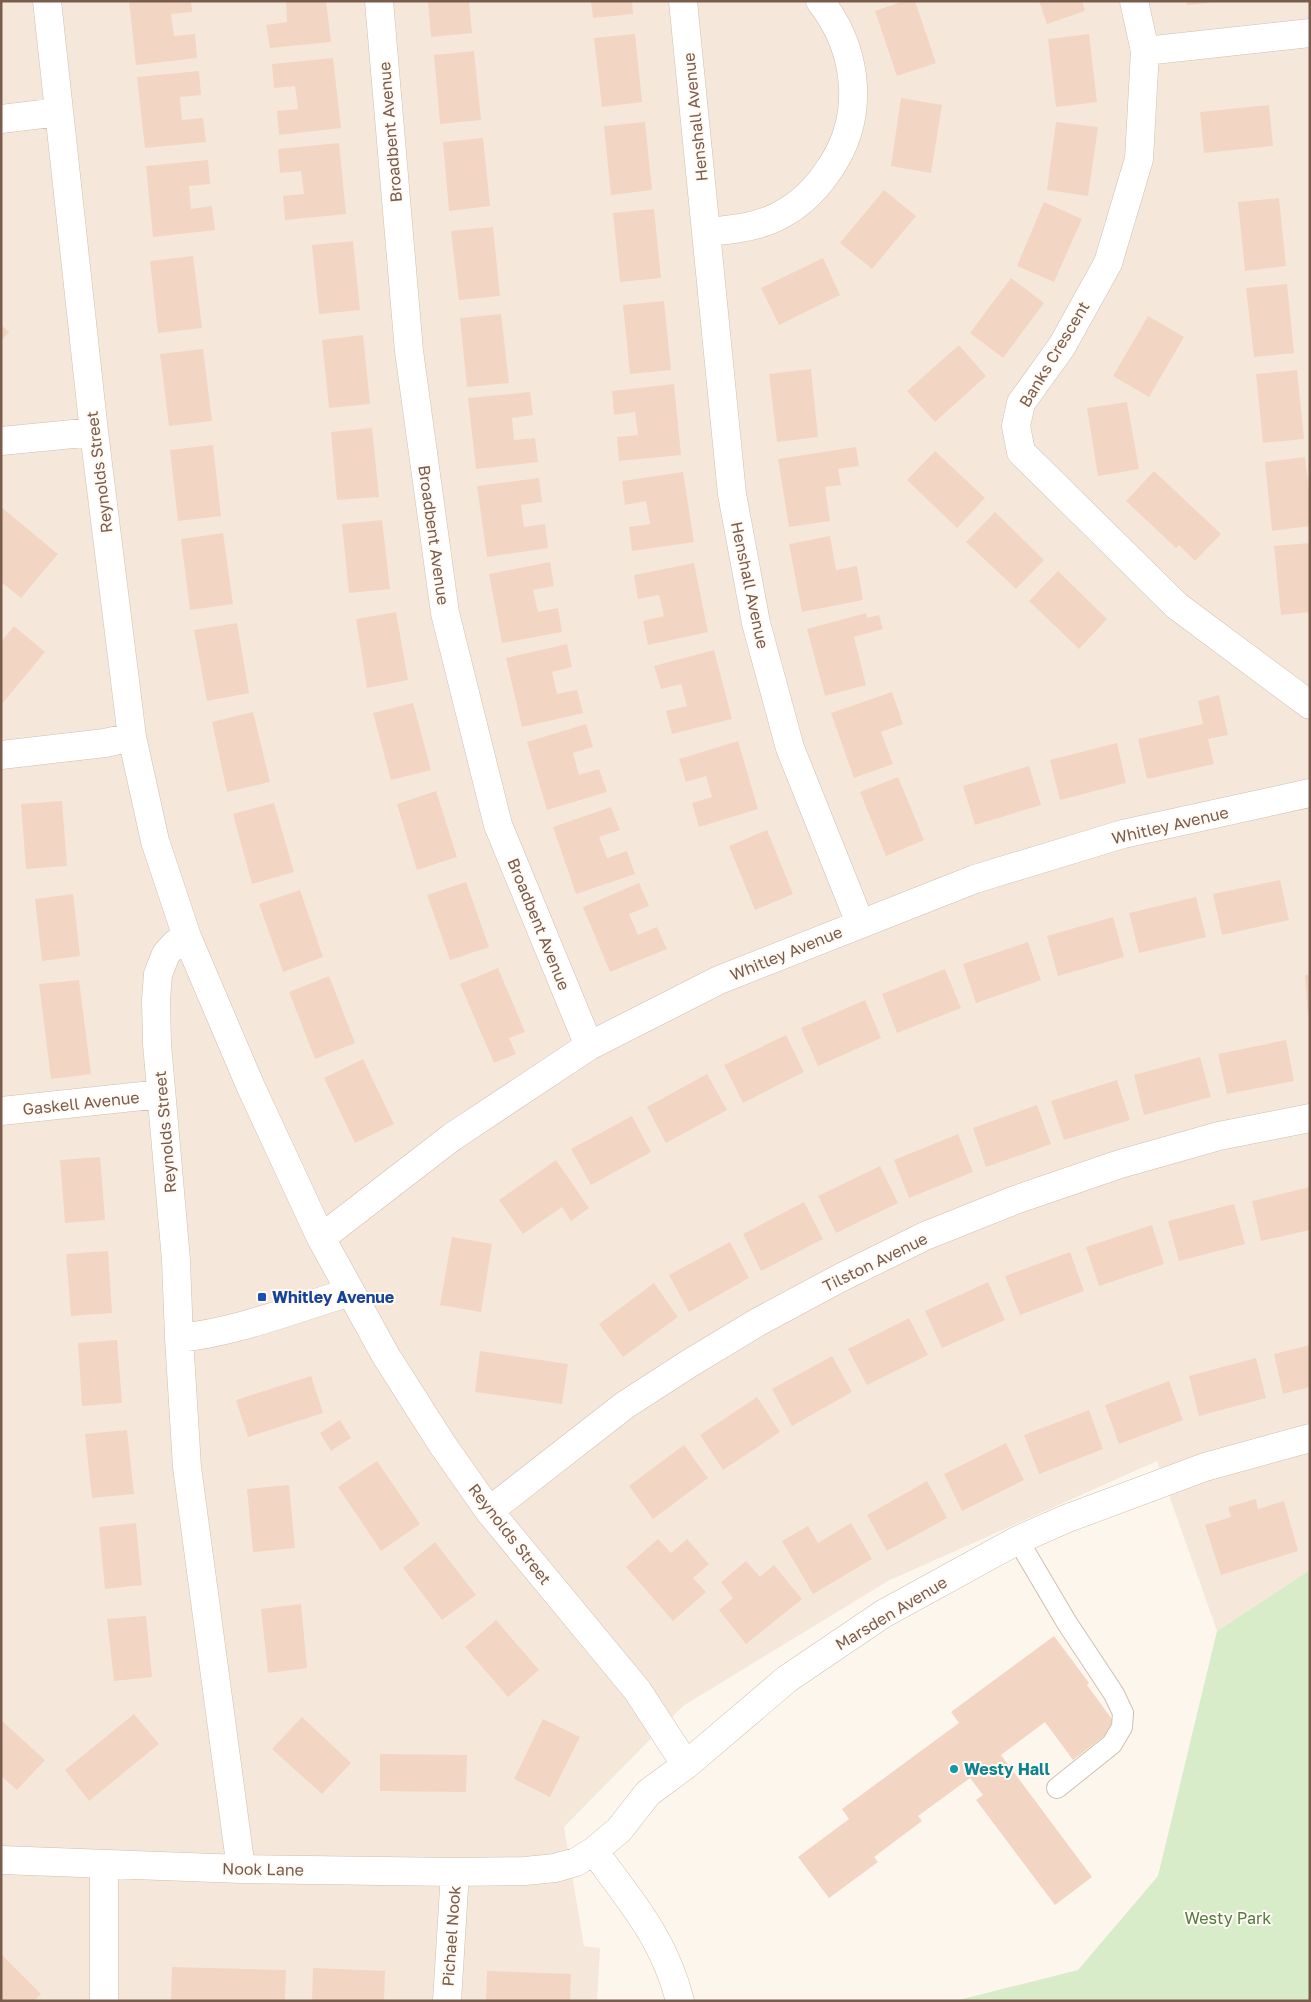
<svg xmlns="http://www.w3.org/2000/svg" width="1311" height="2002" font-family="'Golos Text',sans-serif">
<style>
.residential{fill:#f5e8da}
.green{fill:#d8ecc9}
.building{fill:#f3d5c3}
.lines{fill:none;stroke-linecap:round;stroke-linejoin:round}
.lane-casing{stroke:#d1beb0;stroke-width:22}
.street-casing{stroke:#d1beb0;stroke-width:29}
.lane{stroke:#fff;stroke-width:20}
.street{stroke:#fff;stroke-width:28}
.transit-dot{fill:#1a4fb4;stroke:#fffaf3;stroke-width:2}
.culture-dot{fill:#0f9aa8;stroke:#fffaf3;stroke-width:2}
.labels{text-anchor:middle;stroke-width:4;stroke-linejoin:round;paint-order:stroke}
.street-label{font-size:16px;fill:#7a5c4d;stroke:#fffaf3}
.transit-label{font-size:16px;font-weight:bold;fill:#164399;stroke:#fffaf3;text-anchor:start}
.culture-label{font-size:16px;font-weight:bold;fill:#0d838f;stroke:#fffaf3;text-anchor:start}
.park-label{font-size:16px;fill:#537a41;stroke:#fffaf3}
</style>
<rect width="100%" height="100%" fill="#fdf6ec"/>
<path class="residential" d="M1,1h1309v1569l-93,61 -60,-170 -269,120 -205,125 -119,121 20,119 16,2 -3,53h-596z"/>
<path class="green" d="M1310,1570v431h-355l123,-31 80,-94 59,-245z"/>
<path class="building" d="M129,1h62l1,11 -21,2 3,22 21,-2 2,24 -61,7z
M286,1h40l5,41 -61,6 -4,-23 21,-3z
M428,1h41l3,32 -41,4z
M591,1h41l1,13 -40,4z
M904,1h11l21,62 -39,13 -22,-65z
M1039,1h43l3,10 -38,13z
M1187,1h22v2l-22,2z
M635,34l7,68 -40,5 -8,-69z
M1089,34l8,68 -41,5 -8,-68z
M474,51l7,69 -41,4 -6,-69z
M333,58l8,70 -62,7 -2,-24 21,-2 -3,-23 -21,2 -2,-24z
M199,71l2,24 -21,2 2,23 21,-2 3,24 -61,6 -8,-71z
M901,98l41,7 -11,68 -40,-7z
M1269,105l4,41 -69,7 -4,-41z
M645,122l7,68 -41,5 -7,-69z
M1056,122l42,5 -10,69 -41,-6z
M483,138l7,68 -41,5 -6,-69z
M339,143l7,71 -61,6 -2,-24 21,-2 -3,-23 -21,2 -2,-24z
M208,160l2,24 -21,2 2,23 21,-3 3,24 -62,7 -7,-71z
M884,190l32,26 -44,53 -32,-26z
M1279,198l7,68 -41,5 -7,-69z
M1044,202l38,17 -28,63 -37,-16z
M654,209l7,69 -41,4 -7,-69z
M493,227l7,69 -41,4 -8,-69z
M353,241l7,69 -41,4 -7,-69z
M193,256l9,72 -44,5 -8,-72z
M823,258l17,37 -61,30 -18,-37z
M1011,278l33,25 -41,55 -33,-25z
M1287,284l7,69 -40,4 -8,-69z
M664,301l7,69 -41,4 -7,-69z
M501,314l8,69 -42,4 -7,-69z
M1148,316l36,21 -35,60 -36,-21z
M1,325l8,7 -8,9z
M363,335l7,69 -41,4 -7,-68z
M959,345l27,31 -51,46 -28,-31z
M203,349l9,72 -43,5 -9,-72z
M811,369l7,68 -41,5 -8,-68z
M1297,370l7,69 -41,4 -7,-69z
M674,384l7,71 -62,6 -2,-24 21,-2 -3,-23 -21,3 -2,-24z
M530,392l3,23 -21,3 2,22 21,-2 3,24 -62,7 -8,-71z
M1127,402l12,67 -41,7 -11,-68z
M372,428l7,69 -42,3 -6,-68z
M213,445l8,71 -43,5 -8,-71z
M856,447l3,19 -21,3 3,16 -16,2 5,34 -41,6 -11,-68z
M935,451l50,47 -28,30 -50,-48z
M1305,457l5,41v28l-38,5 -7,-69z
M1154,471l67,63 -26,27 -16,-16 -3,3 -50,-47z
M683,472l11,70 -62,9 -3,-24 21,-3 -4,-23 -21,4 -3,-24z
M539,478l3,24 -21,3 3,22 21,-3 3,24 -61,9 -10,-71z
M1,507l57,47 -37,44 -20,-16z
M995,512l49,48 -28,29 -50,-47z
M382,520l8,69 -41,4 -7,-69z
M223,533l10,71 -43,6 -9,-71z
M830,536l6,34 21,-4 6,34 -61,12 -13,-68z
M1310,543v69l-29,3 -7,-69z
M550,562l4,24 -21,4 5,22 20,-4 4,24 -60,11 -13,-69z
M694,563l14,69 -60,13 -5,-24 21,-5 -5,-21 -21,4 -4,-24z
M1058,571l49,48 -28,30 -50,-48z
M396,612l12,68 -41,8 -11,-69z
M866,613l1,5 12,-3 4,14 -29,8 12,48 -41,11 -18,-67z
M237,623l12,70 -42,8 -13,-71z
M14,626l31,26 -44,53v-63z
M567,644l5,23 -20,5 5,22 20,-4 6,23 -61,14 -16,-69z
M714,650l18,69 -60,15 -6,-23 21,-5 -6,-22 -20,5 -7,-23z
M892,692l11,32 -22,8 12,32 -39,14 -23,-65z
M1219,695l9,40 -20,4 6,25 -67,15 -9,-40 65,-15 -5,-23z
M413,703l18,67 -40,10 -18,-67z
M253,712l17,70 -43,10 -15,-70z
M586,724l7,23 -20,6 6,22 20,-6 8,23 -60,18 -20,-68z
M738,741l20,68 -59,18 -7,-24 20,-6 -6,-21 -20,6 -7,-23z
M1117,743l9,40 -66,17 -10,-40z
M1029,766l12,39 -66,20 -12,-39z
M898,777l26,63 -38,16 -26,-64z
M436,791l21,66 -40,13 -20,-66z
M62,801l5,65 -41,3 -5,-65z
M274,803l20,69 -42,12 -19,-70z
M611,807l9,23 -21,7 8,21 20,-7 8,23 -59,20 -23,-67z
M767,830l26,64 -38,16 -26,-64z
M1280,880l9,40 -67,15 -9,-41z
M466,882l23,65 -39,13 -23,-65z
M639,883l10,23 -20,8 9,21 19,-8 10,22 -57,23 -27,-65z
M300,890l23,67 -40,15 -24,-68z
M73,894l7,62 -38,5 -7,-62z
M1196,897l10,40 -67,16 -10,-40z
M1113,917l11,40 -66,19 -11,-40z
M1028,942l13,38 -65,23 -13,-39z
M498,968l27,64 -16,6 7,16 -22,9 -34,-79z
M945,969l16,39 -64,25 -15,-39z
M1310,974v41h-2l-3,-40z
M329,976l26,67 -40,16 -26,-67z
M79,980l12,94 -40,5 -12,-95z
M865,1000l16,38 -63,28 -17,-38z
M786,1035l18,37 -61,31 -19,-38z
M1286,1040l8,41 -67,13 -9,-40z
M1200,1057l11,40 -67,18 -10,-40z
M363,1059l31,65 -39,19 -31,-65z
M707,1074l20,36 -61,33 -19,-36z
M1117,1080l13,40 -66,20 -13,-39z
M1037,1105l14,39 -65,23 -13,-39z
M632,1116l19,36 -60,33 -20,-36z
M958,1134l15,38 -64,26 -15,-38z
M100,1157l5,63 -40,3 -5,-63z
M556,1160l33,48 -18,13 -9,-14 -39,27 -24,-34z
M880,1166l18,37 -62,30 -18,-37z
M1310,1187v43l-49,11 -9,-40z
M804,1202l19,37 -62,32 -18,-37z
M1234,1204l11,40 -66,17 -11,-40z
M1152,1225l12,39 -65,22 -13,-39z
M452,1237l40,7 -11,68 -41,-7z
M730,1242l19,36 -60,34 -20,-37z
M108,1251l4,62 -41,3 -5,-62z
M1070,1252l14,39 -64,24 -15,-39z
M988,1282l17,38 -63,28 -17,-37z
M654,1283l24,34 -55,40 -24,-33z
M909,1318l19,37 -61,30 -19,-36z
M117,1340l5,63 -40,3 -4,-63z
M1310,1345v42l-27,7 -9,-40z
M480,1351l88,13 -6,40 -87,-12z
M832,1356l20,36 -60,34 -20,-37z
M1256,1358l10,40 -67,18 -10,-40z
M311,1376l12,37 -75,24 -12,-37z
M1169,1381l14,39 -64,24 -14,-39z
M757,1397l23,35 -57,38 -23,-35z
M1089,1410l14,39 -64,25 -15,-39z
M340,1420l11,18 -20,13 -11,-18z
M127,1430l7,64 -42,4 -7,-64z
M1006,1443l18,37 -62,31 -18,-37z
M684,1445l24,33 -55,41 -24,-33z
M377,1461l43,63 -39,27 -43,-64z
M927,1481l20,37 -60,33 -20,-36z
M289,1485l6,63 -42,4 -6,-63z
M1256,1499l2,10 26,-8 14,50 -77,24 -16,-50 26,-8 -3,-10z
M136,1523l6,62 -37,4 -6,-62z
M851,1523l21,36 -59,35 -31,-53 26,-15 10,17z
M658,1539l13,14 16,-14 22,25 -16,14 13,14 -33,29 -47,-54z
M435,1542l41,53 -34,25 -39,-52z
M746,1561l14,16 14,-12 28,34 -56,45 -27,-34 14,-12 -12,-16z
M301,1604l6,64 -39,5 -7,-64z
M146,1616l6,61 -38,4 -7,-62z
M496,1620l43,50 -31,27 -43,-50z
M1054,1636l35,47 -2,2 30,41 -44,34 -28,-38 -44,33 91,122 -37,28 -79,-105 7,-5 -13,-17 -52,38 4,5 -48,36 4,5 -49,36 -31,-41 51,-38 -7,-10 117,-86 -8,-11z
M134,1714l25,30 -70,57 -24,-31z
M302,1717l49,46 -29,31 -50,-45z
M543,1719l37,18 -30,60 -36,-18z
M1,1720l44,40 -28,30 -16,-14z
M380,1754l87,1 -1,37 -86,-1z
M1,1954l40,40 -7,7h-33z
M172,1967l114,3 -1,31h-114z
M313,1968l72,3 -1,30h-72z
M487,1971l84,3 -1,27h-84z"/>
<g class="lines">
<defs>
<path id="lane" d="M1018,1540l49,83 47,71 9,19 -1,14 -10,17 -55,44"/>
<path id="street" d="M47,1l47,431 38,305 23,104 32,96 -12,7 -9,10 -8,20 -2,26 1,44 19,216 3,78 8,129 54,402
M379,1l30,350 36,262 53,212 91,221
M683,1l49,493 24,129 34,125 70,175
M1134,1l11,50 -6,108 -31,104 -46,83 -41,57 -5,23 5,26 156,154 133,99
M1145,51l165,-18
M1,119l58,-7
M707,232c21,-2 43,-4 63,-12 24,-10 44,-28 58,-49 38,-53 31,-120 -8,-170
M1,441l93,-9
M1,755l104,-12 27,-6
M187,937l63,148 71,153 65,118 56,88 47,67 148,179 49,75
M1,1111l160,-17
M321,1238l131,-101 137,-91 130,-66 256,-101 148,-45 187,-41
M179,1338c58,-6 115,-29 171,-46
M489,1511l136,-106 65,-42 68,-41 84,-45 83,-41 90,-36 105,-36 99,-28 91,-18
M594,1851c37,51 70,87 86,150
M1,1860l240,9 214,3 70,-1 30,-3 21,-6 18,-11 25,-21 29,-37 38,-28 101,-86 96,-65 135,-74 50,-22 137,-51 105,-29
M104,2001v-137
M447,2001l8,-129"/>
</defs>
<use href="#lane" class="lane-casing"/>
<use href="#street" class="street-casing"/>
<use href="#lane" class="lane"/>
<use href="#street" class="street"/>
</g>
<rect class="transit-dot" x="257" y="1292" width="10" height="10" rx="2.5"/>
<circle class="culture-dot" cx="954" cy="1769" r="5"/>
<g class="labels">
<g class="street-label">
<text transform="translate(695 117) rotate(-96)" y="6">Henshall Avenue</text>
<text transform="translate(390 132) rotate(-95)" y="6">Broadbent Avenue</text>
<text transform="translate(1054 354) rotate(-59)" y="6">Banks Crescent</text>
<text transform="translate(99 472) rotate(-97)" y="6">Reynolds Street</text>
<text transform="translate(434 535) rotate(82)" y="6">Broadbent Avenue</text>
<text transform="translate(750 585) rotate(78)" y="6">Henshall Avenue</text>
<text transform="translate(1170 825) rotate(-13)" y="6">Whitley Avenue</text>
<text transform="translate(539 924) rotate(68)" y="6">Broadbent Avenue</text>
<text transform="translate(786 953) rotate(-22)" y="6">Whitley Avenue</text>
<text transform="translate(81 1103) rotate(-6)" y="6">Gaskell Avenue</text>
<text transform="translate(165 1132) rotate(-95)" y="6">Reynolds Street</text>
<text transform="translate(875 1262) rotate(-26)" y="6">Tilston Avenue</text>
<text transform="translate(510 1534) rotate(52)" y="6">Reynolds Street</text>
<text transform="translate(891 1613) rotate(-31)" y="6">Marsden Avenue</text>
<text transform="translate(263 1869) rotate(1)" y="6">Nook Lane</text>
<text transform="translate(451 1936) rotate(-86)" y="6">Pichael Nook</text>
</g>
<g class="transit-label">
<text x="272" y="1303">Whitley Avenue</text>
</g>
<g class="culture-label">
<text x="964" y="1775">Westy Hall</text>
</g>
<g class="park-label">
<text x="1228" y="1924">Westy Park</text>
</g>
</g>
<rect width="1311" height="2002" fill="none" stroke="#7a5c4d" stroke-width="5"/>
</svg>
